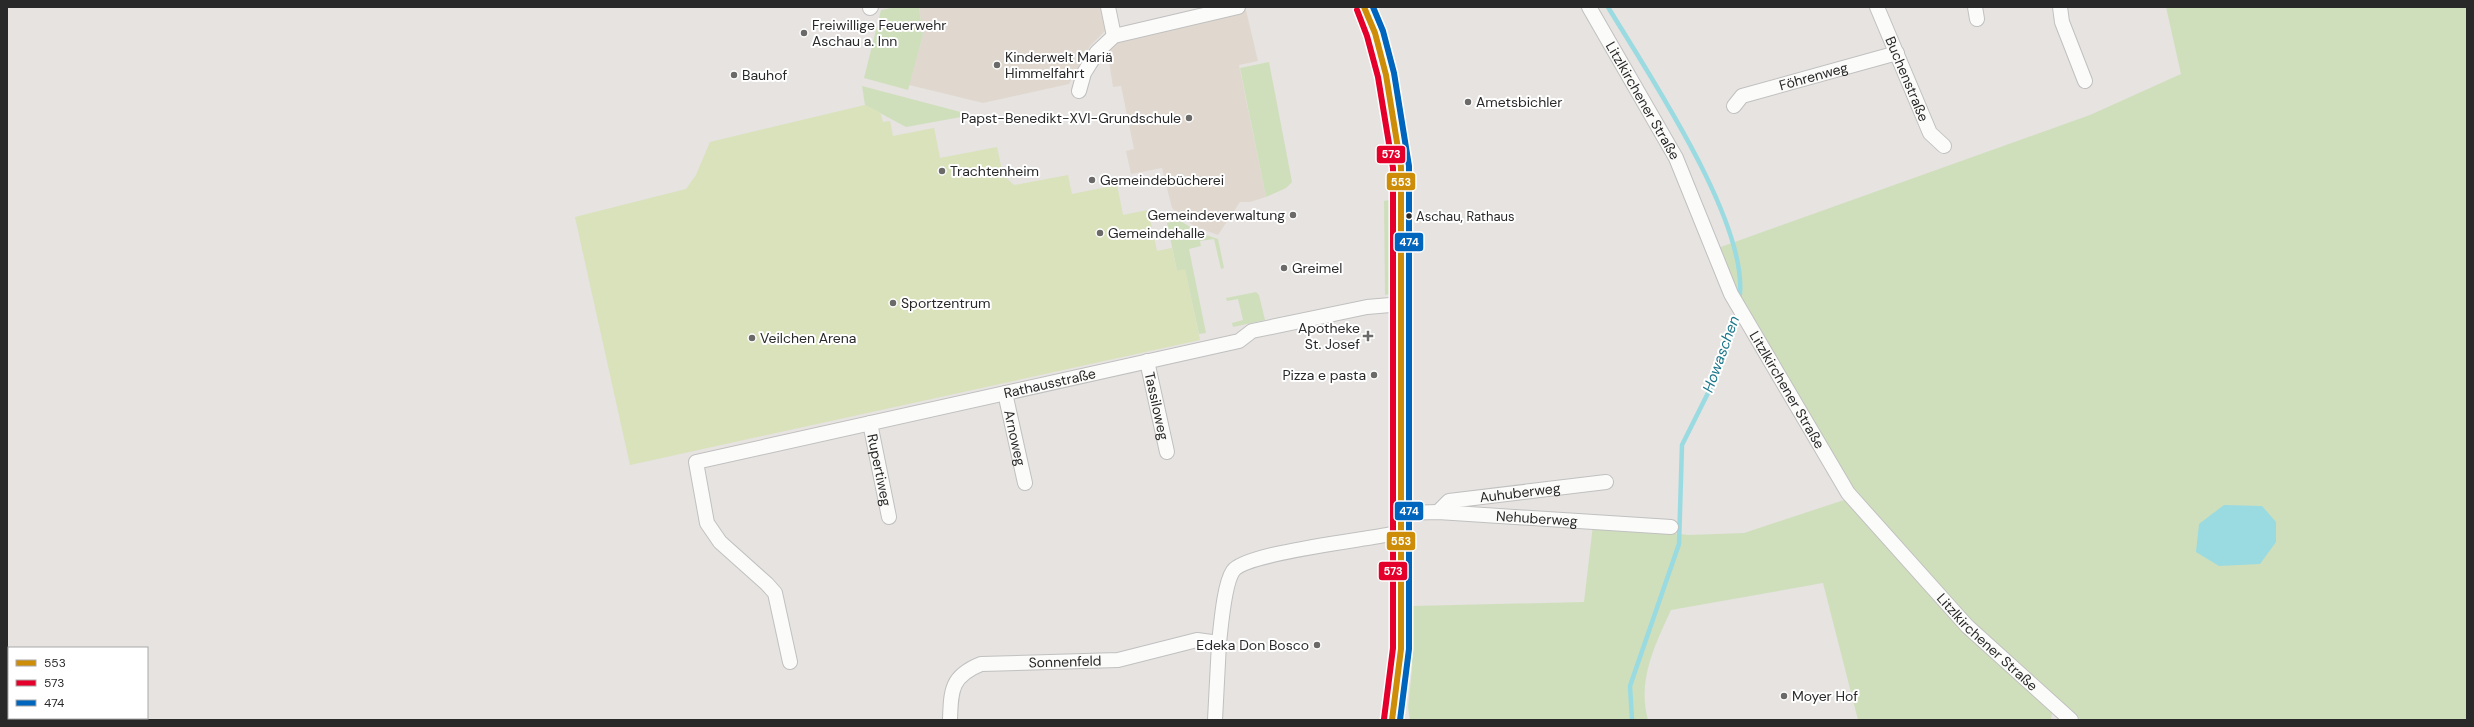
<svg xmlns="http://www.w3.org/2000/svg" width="2474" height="727" font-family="'DM Sans',sans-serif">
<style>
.education{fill:#e0d8cf}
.green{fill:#cfdfbc}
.pitch{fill:#d9e2ba}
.water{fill:#9adae1}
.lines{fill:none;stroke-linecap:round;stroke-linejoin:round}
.stream{stroke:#9adae1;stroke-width:4.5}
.minor-casing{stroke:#c1c0c0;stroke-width:16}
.major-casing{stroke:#bfbebd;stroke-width:20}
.minor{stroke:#fbfbfa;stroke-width:14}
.major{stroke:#e3ded5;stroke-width:18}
.bus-1-casing{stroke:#fff;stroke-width:9}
.bus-2-casing{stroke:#fff;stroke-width:9}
.bus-3-casing{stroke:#fff;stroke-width:9}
.bus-1{stroke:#ce8d08;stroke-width:6}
.bus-2{stroke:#e4002b;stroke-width:6}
.bus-3{stroke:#0065bd;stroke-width:6}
.poi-dot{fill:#6b6a69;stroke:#fff;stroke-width:1.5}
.bus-dot{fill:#292929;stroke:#fff;stroke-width:1.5}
.labels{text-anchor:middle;stroke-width:4;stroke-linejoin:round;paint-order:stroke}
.bus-label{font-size:13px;fill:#292929;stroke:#fff;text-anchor:start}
.poi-label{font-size:14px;fill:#292929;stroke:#fff;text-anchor:start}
.street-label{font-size:14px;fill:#292929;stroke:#fff}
.water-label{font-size:15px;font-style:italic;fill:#1c768a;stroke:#fff}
.line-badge{stroke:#fff;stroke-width:1.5}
.badge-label{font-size:11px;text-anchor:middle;font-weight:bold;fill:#fff}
</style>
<rect width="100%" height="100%" fill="#e6e3e0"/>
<path class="education" d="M919,7h185l4,21 -18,18 -21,38 -86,19 -74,-18 14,-50z
M1246,10l12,51 -19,4 27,132 -16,5h-10l-22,33 -24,-9 -22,-18 -10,-40 -31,6 -5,-23 8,-2 -13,-63 -8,1 -5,-31 3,-7 11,-11z"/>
<path class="green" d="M896,7h23l4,28 -15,55 -44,-12 17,-68z
M2166,7h301v713h-386l-113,-101 -117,-129 -94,-167c-20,-22 -30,-48 -39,-75l372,-133 91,-41z
M1269,62l23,120 -6,6 -20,9 -26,-129z
M862,86l110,29 -66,12 -41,-22z
M1390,200l1,94 -6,1 -1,-94z
M1179,220l21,13 18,6 6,29 -3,1 -7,-30 -14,2 1,5 -12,3 17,84 -7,1 -14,-64 -8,1 -10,-48z
M1256,292l3,3 6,25 -32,7 -1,-4 11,-3 -5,-21 -11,2 -1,-3z
M1844,500l117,126 86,79 5,8 -1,7h-193l-35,-137 -152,27c-16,35 -34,71 -23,110h-238l-2,-13 4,-37 1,-64 171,-4 9,-77 96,10 55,-2z
M1395,574l-1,81 -6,43 -4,4 6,-46 1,-71z"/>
<path class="pitch" d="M865,105l15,7 3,10 7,-1 3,15 41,-8 6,30 57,-11 6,28 11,10 54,-10 4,19 45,-9 6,30 25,-5 9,41 15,-3 5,23 8,-2 15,71 -570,125 -55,-248 111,-28 10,-14 14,-33z"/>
<path class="water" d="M2224,505l38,1 14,16v20l-16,22 -41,2 -23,-14 3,-28z"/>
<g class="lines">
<path class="stream" d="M1608,7c39,65 145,221 131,294
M1632,720l-2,-34 49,-142 3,-99 36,-72 16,-44 3,-17"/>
<defs>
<g id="minor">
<path d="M1108,7l6,29"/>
<path id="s1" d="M1589,7l87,151 55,136 117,199 119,133 104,94"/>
<path id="s2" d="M1877,7l53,126 14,13"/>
<path d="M1975,7l2,12"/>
<path d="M2060,7l2,15 23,59"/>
<path d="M870,8l1,-1"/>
<path d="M1079,91l5,-18 13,-21 17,-16 124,-29"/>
<path id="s3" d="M1734,106l8,-10 155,-43"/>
<path id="s4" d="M1147,361l20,91"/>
<path id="s5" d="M1005,393l20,90"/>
<path id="s6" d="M870,423l19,94"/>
<path id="s7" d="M1438,512l11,-11 157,-19"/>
<path id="s8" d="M1402,513l36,-1 233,15"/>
<path d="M1219,643c2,-17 5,-59 14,-72 12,-18 131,-31 158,-37h11"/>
<path id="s9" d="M790,662l-15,-69 -8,-9 -47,-42 -13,-19 -11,-61 543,-121 13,-10 115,-24 35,-3"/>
<path id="s10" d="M950,720c1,-30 1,-44 31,-56l137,-4 79,-20 22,3 -4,77"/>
</g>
<path id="major" d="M1364,7l11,26 11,42 15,92v482l-9,71"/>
</defs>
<use href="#minor" class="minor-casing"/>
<use href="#major" class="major-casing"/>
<use href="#minor" class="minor"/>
<use href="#major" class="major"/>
<defs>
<path id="bus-1" d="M1364,7l11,26 11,42 15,92v482l-9,71"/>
<path id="bus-2" d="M1357,10l10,26 11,41 15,91v480l-9,71"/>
<path id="bus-3" d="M1373,7l10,24 11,42 15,93v483l-9,71"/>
</defs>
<use href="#bus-1" class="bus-1-casing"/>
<use href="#bus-2" class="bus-2-casing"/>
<use href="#bus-3" class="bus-3-casing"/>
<use href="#bus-1" class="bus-1"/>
<use href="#bus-2" class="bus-2"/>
<use href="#bus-3" class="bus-3"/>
</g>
<g class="poi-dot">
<circle cx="804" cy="33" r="4"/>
<circle cx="997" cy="65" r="4"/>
<circle cx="734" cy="75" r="4"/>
<circle cx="1468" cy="102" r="4"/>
<circle cx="1189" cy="118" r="4"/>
<circle cx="942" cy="171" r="4"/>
<circle cx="1092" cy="180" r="4"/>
<circle cx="1293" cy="215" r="4"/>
<circle cx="1100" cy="233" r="4"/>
<circle cx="1284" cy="268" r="4"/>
<circle cx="893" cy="303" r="4"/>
<path d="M1366 330h4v4h4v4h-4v4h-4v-4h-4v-4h4z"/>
<circle cx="752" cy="338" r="4"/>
<circle cx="1374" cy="375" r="4"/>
<circle cx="1317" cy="645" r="4"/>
<circle cx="1784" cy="696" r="4"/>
</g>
<circle class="bus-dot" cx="1409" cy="216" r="3.5"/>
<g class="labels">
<g class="bus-label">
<text x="1416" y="221">Aschau, Rathaus</text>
</g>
<g class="poi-label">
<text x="812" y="30">Freiwillige Feuerwehr<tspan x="812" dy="16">Aschau a. Inn</tspan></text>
<text x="1005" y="62">Kinderwelt Mariä<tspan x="1005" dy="16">Himmelfahrt</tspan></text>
<text x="742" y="80">Bauhof</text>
<text x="1476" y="107">Ametsbichler</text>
<text x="1181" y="123" text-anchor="end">Papst-Benedikt-XVI-Grundschule</text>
<text x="950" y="176">Trachtenheim</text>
<text x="1100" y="185">Gemeindebücherei</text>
<text x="1285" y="220" text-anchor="end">Gemeindeverwaltung</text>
<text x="1108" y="238">Gemeindehalle</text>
<text x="1292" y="273">Greimel</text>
<text x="901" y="308">Sportzentrum</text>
<text x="1360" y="333" text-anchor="end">Apotheke<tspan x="1360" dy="16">St. Josef</tspan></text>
<text x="760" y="343">Veilchen Arena</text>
<text x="1366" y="380" text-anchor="end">Pizza e pasta</text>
<text x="1309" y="650" text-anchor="end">Edeka Don Bosco</text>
<text x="1792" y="701">Moyer Hof</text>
</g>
<g class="street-label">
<text dy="5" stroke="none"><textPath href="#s3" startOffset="87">Föhrenweg</textPath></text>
<text dy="5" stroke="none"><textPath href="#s2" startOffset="78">Buchenstraße</textPath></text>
<text dy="5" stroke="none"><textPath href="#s1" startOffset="108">Litzlkirchener Straße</textPath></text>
<text dy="5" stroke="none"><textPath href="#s9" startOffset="593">Rathausstraße</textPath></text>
<text dy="5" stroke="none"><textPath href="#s1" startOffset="432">Litzlkirchener Straße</textPath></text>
<text dy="5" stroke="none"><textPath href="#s4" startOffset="46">Tassiloweg</textPath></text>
<text dy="5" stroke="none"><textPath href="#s5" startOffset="46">Arnoweg</textPath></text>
<text dy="5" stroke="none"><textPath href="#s6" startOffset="48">Rupertiweg</textPath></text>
<text dy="5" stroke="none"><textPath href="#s7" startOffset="87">Auhuberweg</textPath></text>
<text dy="5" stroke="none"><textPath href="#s8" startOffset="135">Nehuberweg</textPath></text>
<text dy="5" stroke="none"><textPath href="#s1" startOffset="756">Litzlkirchener Straße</textPath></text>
<text dy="5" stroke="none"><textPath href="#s10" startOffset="154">Sonnenfeld</textPath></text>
</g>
<g class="water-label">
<text transform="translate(1721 354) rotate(-70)" y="5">Howaschen</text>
</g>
</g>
<g class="line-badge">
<rect x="1376" y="145" width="30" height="19" rx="4" fill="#e4002b"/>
<rect x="1386" y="172" width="30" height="19" rx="4" fill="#ce8d08"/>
<rect x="1394" y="232" width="30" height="20" rx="4" fill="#0065bd"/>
<rect x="1394" y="501" width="30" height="20" rx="4" fill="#0065bd"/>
<rect x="1386" y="531" width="30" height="20" rx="4" fill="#ce8d08"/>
<rect x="1378" y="561" width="30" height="20" rx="4" fill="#e4002b"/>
</g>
<g class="badge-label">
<text x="1391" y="158">573</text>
<text x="1401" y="186">553</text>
<text x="1409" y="246">474</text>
<text x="1409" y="515">474</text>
<text x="1401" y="545">553</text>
<text x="1393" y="575">573</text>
</g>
<rect width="2474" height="727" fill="none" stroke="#292929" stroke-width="16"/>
<rect x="8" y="647" width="140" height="72" fill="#ffffff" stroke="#a9a9a9"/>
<rect x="16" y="660" width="20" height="6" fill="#ce8d08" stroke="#a9a9a9"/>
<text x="44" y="667" font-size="12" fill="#292929">553</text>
<rect x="16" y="680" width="20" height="6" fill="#e4002b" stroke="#a9a9a9"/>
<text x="44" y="687" font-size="12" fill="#292929">573</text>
<rect x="16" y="700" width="20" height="6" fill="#0065bd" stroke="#a9a9a9"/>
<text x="44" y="707" font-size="12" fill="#292929">474</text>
</svg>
